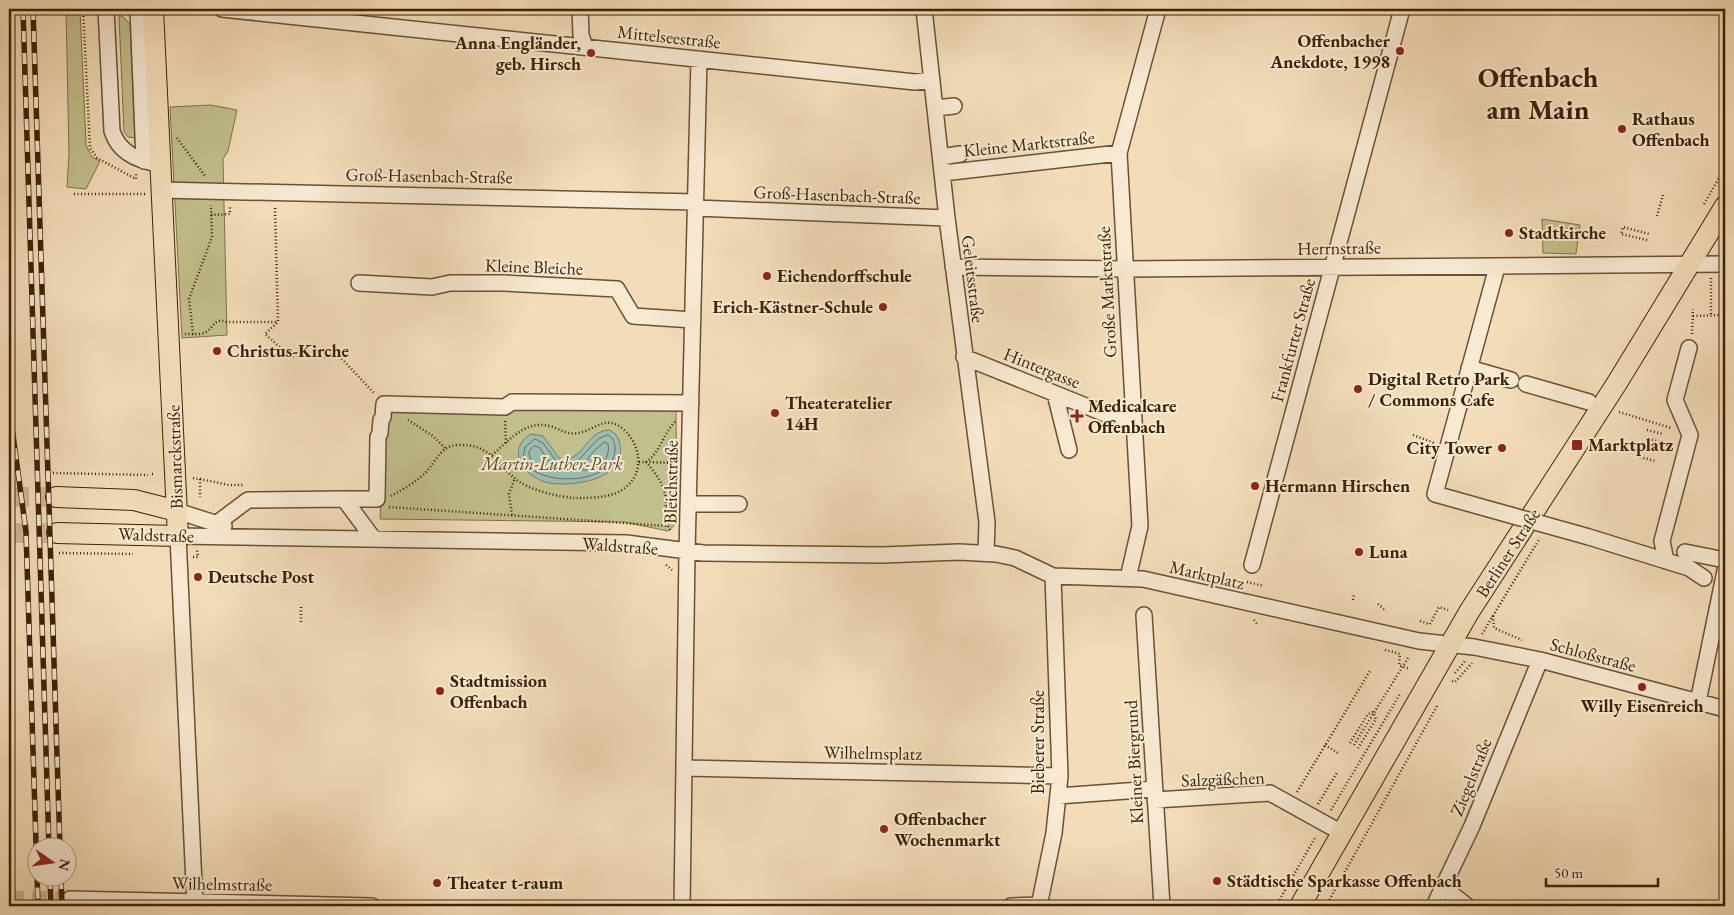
<svg xmlns="http://www.w3.org/2000/svg" width="1734" height="915" font-family="'EB Garamond',serif">
<style>
.green{fill:#c1bf8b;stroke:#807048}
.water{fill:#9bbcae;stroke:#767e6a}
.lines{fill:none;stroke-linecap:round;stroke-linejoin:round}
.shore{stroke:#6c6e5a;stroke-width:1}
.minor-tunnel{stroke:#cfb795;stroke-width:15;stroke-dasharray:15 8;stroke-linecap:butt}
.major-tunnel{stroke:#cfb795;stroke-width:20;stroke-dasharray:20 10;stroke-linecap:butt}
.minor-casing{stroke:#6b5032;stroke-width:18}
.major-casing{stroke:#3e2105;stroke-width:22}
.path{stroke:#3e2105;stroke-width:2.5;stroke-dasharray:1 2.5;stroke-linecap:butt}
.minor{stroke:#f7e9d2;stroke-width:15}
.major{stroke:#f3ddb9;stroke-width:20}
.rail-casing{stroke:#3e2105;stroke-width:5.5}
.rail{stroke:#f7e9d2;stroke-width:4;stroke-dasharray:11;stroke-linecap:butt}
.minor-bridge-casing{stroke:#6b5032;stroke-width:18;stroke-linecap:butt}
.minor-bridge{stroke:#f7e9d2;stroke-width:15}
.poi-dot{fill:#8f2418;stroke:#f7e9d2;stroke-width:2}
.labels{text-anchor:middle;stroke-width:4;stroke-linejoin:round;paint-order:stroke}
.street-label{font-size:18px;fill:#3e2105;stroke:#f7e9d2}
.poi-label{font-size:18px;font-weight:bold;fill:#3e2105;stroke:#f7e9d2;text-anchor:start}
.park-label{font-size:18px;font-style:italic;fill:#5f4826;stroke:#f7e9d2}
.town-label{font-size:28px;font-weight:bold;fill:#3e2105;stroke:#f7e9d2}
</style>
<rect width="100%" height="100%" fill="#f3ddb9"/>
<filter id="stains"><feTurbulence type="fractalNoise" baseFrequency=".004" numOctaves="4"/><feColorMatrix values="0 0 0 0 .2 0 0 0 0 .09 0 0 0 0 .02 0 0 0 .5 -.17"/></filter>
<radialGradient id="worn" r=".72"><stop offset=".6" stop-color="#630" stop-opacity="0"/><stop offset="1" stop-color="#630" stop-opacity=".3"/></radialGradient>
<path class="green" d="M66,9h14l6,136 6,12 8,4 -14,28 -19,-2 2,-34z
M119,16h3l8,8 5,114 -7,-1 -4,-5z
M211,105l26,5 -9,41 -5,8 4,176 -45,3 -12,-231z
M1542,219l38,6 -4,29 -33,-1z
M386,406l116,9 13,-9 161,4 1,113 -9,8 -44,-9 -244,-3z"/>
<path class="water" d="M609,430c5,2 8,5 10,11 12,38 -45,46 -70,42 -12,-2 -21,-10 -29,-19 -4,-13 -1,-23 11,-30l12,2 16,22c24,7 26,-27 50,-28z"/>
<g class="lines">
<path class="shore" d="M608,435c5,3 7,7 7,13 2,37 -78,41 -92,11l2,-12 10,-8 8,4 14,19 18,2 23,-25z
M605,442l3,2c3,16 -10,26 -25,26l-1,-4 12,-15z
M534,446l5,1 15,21v3c-11,1 -25,-7 -25,-19z"/>
<path class="minor-tunnel" d="M9,898l61,1"/>
<path class="major-tunnel" d="M9,497h47
M9,533h48"/>
<defs>
<path id="minor" d="M106,9l6,122c7,22 26,30 48,33
M138,9l6,152
M222,9l693,73 17,-2
M580,9l1,26 4,12
M924,9l23,209 40,304 -1,31
M936,108l18,-2
M941,157l19,-3
M943,173l176,-20
M161,190l535,12
M696,208l251,10
M953,267l172,2 600,-5
M1497,267l-62,227 75,21
M359,283l73,4 18,-4h54l113,6 16,27 60,4
M964,357l169,68
M1469,368l42,12
M1526,384l63,18
M1055,394l14,56
M344,499h33l1,-62 2,-4 1,-13 2,-3 1,-13 121,3 7,-5 179,1
M689,504h50
M177,511l47,15
M216,524l32,-24 96,-1 29,39
M1589,537l100,31 15,10
M1685,552l40,8
M1666,561l-4,-20 28,-106 -15,-35 14,-52
M1252,565l150,-556
M1128,578l12,-52 -21,-373 39,-144
M1144,615l18,291
M1698,702l27,-131
M685,768l375,8
M1058,796l96,-7
M1155,800l115,-7 72,40
M1443,887l24,19
M70,899l302,7
M195,906l-17,-370 448,7 77,10 180,2 76,-3 37,2 19,4 38,18 90,3 276,62 55,6 66,13 185,49
M682,906l5,-354 12,-493
M1011,906l29,-1
M1039,906l15,-73 6,-57 -7,-200
M1434,906l38,-80 68,-166"/>
<path id="major" d="M56,497l78,3 43,11
M57,533l121,3 -25,-527
M1300,906l169,-294 148,-229 108,-177"/>
</defs>
<use href="#minor" class="minor-casing"/>
<use href="#major" class="major-casing"/>
<path class="path" d="M83,9l7,139 7,10 39,21v-5
M177,138l28,38
M74,194h71
M1704,204l21,-36
M275,208l3,114 -13,12 25,22 51,2 33,35
M211,215l19,-1v-9
M1657,216l6,-21
M1647,240l-26,-6 2,-7 26,7
M1711,278v38
M1693,316l32,-1
M185,334c6,0 16,1 21,-2 8,-5 9,-15 21,-10h50
M193,334l-4,-35 23,-62 -1,-32
M1692,334l1,-25
M1619,412l52,16
M408,420l25,16 12,12
M505,421l1,22
M1647,430l16,4
M1413,435l21,8
M1645,438l15,4
M1642,448l16,4
M1640,457l15,4
M639,462h7c8,9 16,20 19,31 3,14 -3,28 7,39
M646,462c15,-10 17,-29 30,-41
M646,462l29,1
M53,473l95,2
M152,474h3
M193,478l7,1v18
M200,479l29,6h14
M391,496c11,-6 25,-14 34,-23 12,-12 15,-27 33,-28 34,-2 41,24 63,38 14,8 38,14 54,15 13,0 29,0 41,-5 29,-12 28,-46 7,-64 -18,-15 -27,1 -45,4 -8,2 -18,-3 -25,-6 -27,-9 -43,13 -61,28
M389,507l278,19
M512,515l-3,-21 6,-16
M59,553l74,1
M193,557h5l-1,-7
M666,565l6,5
M1247,582l17,4
M1353,600l1,-5
M1378,604l8,7
M1493,616l1,12 28,12
M1254,620l4,5
M1420,621l9,3
M301,622v-16
M1430,624l9,-17 9,3
M1482,634l58,-96
M1564,646l17,8
M1385,650l15,4 -1,11 11,4
M1455,673l11,-13
M1452,681l3,1 17,-19
M1350,743l18,-29 5,-2 3,7 -18,29
M1325,745l13,8
M1354,745l54,-87
M1297,792l73,-121
M1318,804l20,-33
M1331,810l69,-116
M1276,906l40,-70
M1326,906l111,-200"/>
<use href="#minor" class="minor"/>
<use href="#major" class="major"/>
<defs>
<path id="rail" d="M23,9l26,839
M33,9l27,839
M9,405l17,127 12,374
M50,878l1,28
M61,878l1,28"/>
</defs>
<use href="#rail" class="rail-casing"/>
<use href="#rail" class="rail"/>
<defs>
<path id="minor-bridge" d="M1510,515l79,22"/>
</defs>
<use href="#minor-bridge" class="minor-bridge-casing"/>
<use href="#minor-bridge" class="minor-bridge"/>
</g>
<g class="poi-dot">
<circle cx="1400" cy="51" r="5"/>
<circle cx="591" cy="53" r="5"/>
<circle cx="1622" cy="129" r="5"/>
<circle cx="1509" cy="233" r="5"/>
<circle cx="767" cy="276" r="5"/>
<circle cx="883" cy="307" r="5"/>
<circle cx="217" cy="351" r="5"/>
<circle cx="1358" cy="389" r="5"/>
<circle cx="775" cy="413" r="5"/>
<path d="M1074.5 408.5h5v5h5v5h-5v5h-5v-5h-5v-5h5z"/>
<rect x="1571" y="439" width="12" height="12" rx="2.5"/>
<circle cx="1502" cy="448" r="5"/>
<circle cx="1255" cy="486" r="5"/>
<circle cx="1359" cy="552" r="5"/>
<circle cx="198" cy="577" r="5"/>
<circle cx="1642" cy="687" r="5"/>
<circle cx="440" cy="691" r="5"/>
<circle cx="884" cy="829" r="5"/>
<circle cx="1217" cy="881" r="5"/>
<circle cx="437" cy="883" r="5"/>
</g>
<g class="labels">
<g class="street-label">
<text transform="translate(669 37) rotate(6)" y="6">Mittelseestraße</text>
<text transform="translate(1029 144) rotate(-6)" y="6">Kleine Marktstraße</text>
<text transform="translate(429 176) rotate(1)" y="6">Groß-Hasenbach-Straße</text>
<text transform="translate(837 195) rotate(2)" y="6">Groß-Hasenbach-Straße</text>
<text transform="translate(1339 248) rotate(-1)" y="6">Herrnstraße</text>
<text transform="translate(534 267) rotate(2)" y="6">Kleine Bleiche</text>
<text transform="translate(973 279) rotate(83)" y="6">Geleitsstraße</text>
<text transform="translate(1107 292) rotate(-93)" y="6">Große Marktstraße</text>
<text transform="translate(1293 340) rotate(-75)" y="6">Frankfurter Straße</text>
<text transform="translate(1042 368) rotate(22)" y="6">Hintergasse</text>
<text transform="translate(175 457) rotate(-92)" y="6">Bismarckstraße</text>
<text transform="translate(671 482) rotate(-89)" y="6">Bleichstraße</text>
<text transform="translate(156 535) rotate(2)" y="6">Waldstraße</text>
<text transform="translate(620 546) rotate(4)" y="6">Waldstraße</text>
<text transform="translate(1508 553) rotate(-57)" y="6">Berliner Straße</text>
<text transform="translate(1207 575) rotate(13)" y="6">Marktplatz</text>
<text transform="translate(1593 655) rotate(15)" y="6">Schloßstraße</text>
<text transform="translate(1038 742) rotate(-90)" y="6">Bieberer Straße</text>
<text transform="translate(873 753) rotate(1)" y="6">Wilhelmsplatz</text>
<text transform="translate(1134 762) rotate(-93)" y="6">Kleiner Biergrund</text>
<text transform="translate(1471 777) rotate(-68)" y="6">Ziegelstraße</text>
<text transform="translate(1223 779) rotate(-2)" y="6">Salzgäßchen</text>
<text transform="translate(222 884) rotate(1)" y="6">Wilhelmstraße</text>
</g>
<g class="poi-label">
<text x="1390" y="47" text-anchor="end">Offenbacher<tspan x="1390" dy="21">Anekdote, 1998</tspan></text>
<text x="581" y="49" text-anchor="end">Anna Engländer,<tspan x="581" dy="21">geb. Hirsch</tspan></text>
<text x="1632" y="125">Rathaus<tspan x="1632" dy="21">Offenbach</tspan></text>
<text x="1519" y="239">Stadtkirche</text>
<text x="777" y="282">Eichendorffschule</text>
<text x="873" y="313" text-anchor="end">Erich-Kästner-Schule</text>
<text x="227" y="357">Christus-Kirche</text>
<text x="1368" y="385">Digital Retro Park<tspan x="1368" dy="21">/ Commons Cafe</tspan></text>
<text x="785" y="409">Theateratelier<tspan x="785" dy="21">14H</tspan></text>
<text x="1088" y="412">Medicalcare<tspan x="1088" dy="21">Offenbach</tspan></text>
<text x="1588" y="451">Marktplatz</text>
<text x="1492" y="454" text-anchor="end">City Tower</text>
<text x="1265" y="492">Hermann Hirschen</text>
<text x="1369" y="558">Luna</text>
<text x="208" y="583">Deutsche Post</text>
<text x="450" y="687">Stadtmission<tspan x="450" dy="21">Offenbach</tspan></text>
<text x="1642" y="712" text-anchor="middle">Willy Eisenreich</text>
<text x="894" y="825">Offenbacher<tspan x="894" dy="21">Wochenmarkt</tspan></text>
<text x="1227" y="887">Städtische Sparkasse Offenbach</text>
<text x="447" y="889">Theater t-raum</text>
</g>
<g class="park-label">
<text x="552" y="470">Martin-Luther-Park</text>
</g>
<g class="town-label">
<text x="1538" y="87">Offenbach<tspan x="1538" dy="32">am Main</tspan></text>
</g>
</g>
<rect width="1734" height="915" fill="none" stroke="#f3ddb9" stroke-width="30"/>
<rect x="10" y="10" width="1714" height="895" fill="none" stroke="#3e2105" stroke-width="2.5"/>
<rect x="15" y="15" width="1704" height="885" fill="none" stroke="#3e2105"/>
<g transform="translate(52 862) rotate(103)"><circle r="24" fill="#f7e9d2" stroke="#ad9980"/>
<path d="M0-4L9 19L0 12L-9 19Z" fill="#8f2418"/>
<text y="-8" font-size="14" font-weight="bold" text-anchor="middle" fill="#3e2105">N</text>
</g>
<path d="M1546 878v8h112v-8" fill="none" stroke="#3e2105" stroke-width="2.5"/>
<text x="1554" y="878" font-size="15" fill="#3e2105" stroke="#f7e9d2" stroke-width="4" paint-order="stroke">50 m</text>
<rect width="100%" height="100%" filter="url(#stains)"/>
<rect width="100%" height="100%" fill="url(#worn)"/>
</svg>
